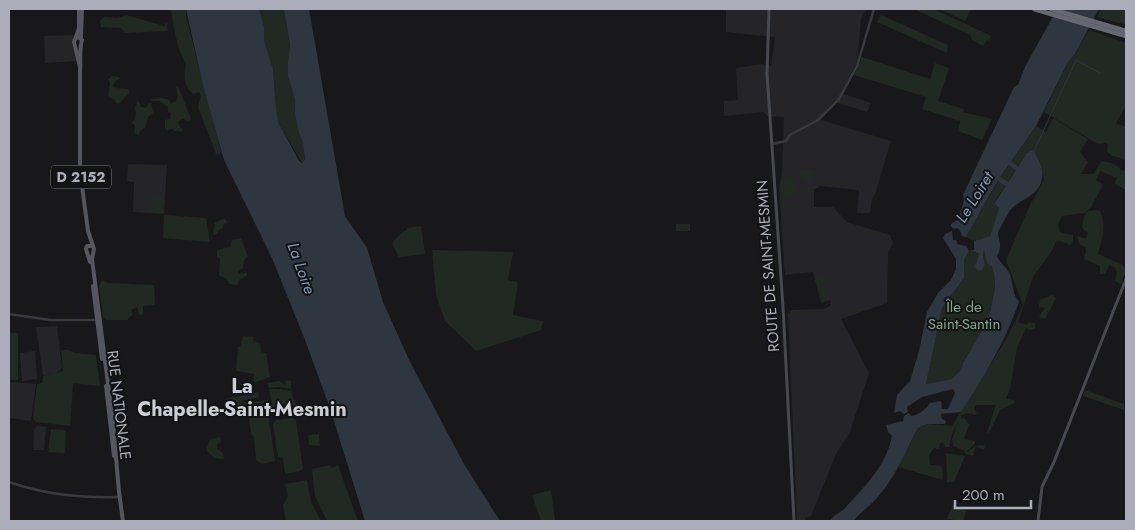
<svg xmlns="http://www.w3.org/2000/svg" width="1135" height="530" font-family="Jost,sans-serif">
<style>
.built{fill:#252428}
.green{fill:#202922}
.water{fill:#2e363f;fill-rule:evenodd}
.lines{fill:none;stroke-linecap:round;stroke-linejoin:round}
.stream{stroke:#2e363f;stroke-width:1}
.river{stroke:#2e363f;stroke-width:4.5}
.tertiary{stroke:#393a40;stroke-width:2.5}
.secondary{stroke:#474950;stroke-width:3}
.primary{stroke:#55575f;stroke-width:4}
.motorway{stroke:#656771;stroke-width:4.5}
.labels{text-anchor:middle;stroke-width:4;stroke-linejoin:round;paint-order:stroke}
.shield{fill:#131316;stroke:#7d8089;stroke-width:1}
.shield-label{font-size:14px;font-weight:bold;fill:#abaeba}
.street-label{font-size:15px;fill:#abaeba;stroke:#131316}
.park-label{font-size:15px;fill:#81a586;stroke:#131316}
.water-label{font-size:16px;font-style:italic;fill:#8199b5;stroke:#131316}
.district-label{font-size:20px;font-weight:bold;fill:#ccced6;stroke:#131316}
</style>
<rect width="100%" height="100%" fill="#18181b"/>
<path class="built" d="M726,9h140l-5,10 -3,33 -2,12 -15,29 30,10 -4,9 -29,-9 -3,-3 -17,19 73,22 -16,53 -3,4 -2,15h-13l2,-23 -40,-4v2l-5,1v18h19l14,15 43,13 3,8 -5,10v7l-1,43 -46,16 28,54 -19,59 -14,22 -25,62 -6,2v3h-8l-9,-207 3,-4 34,-1 6,-4 -1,-5 -9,3 -8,-31 -28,3 -6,-86 3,-16 2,-56 -17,-1 -3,-4 -40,4v-15l14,-1 -2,-32 26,-4 9,2 4,-29 -49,-5z
M74,35l-2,7 5,19 -32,2 -1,-27z
M128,164l39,1 -3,49 -31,-2 1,-30 -7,-1z
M57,326l5,42 -7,6 -12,1 -7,-48z
M35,351l2,28 -15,2 -2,-28z
M9,382l27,2 -5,37 -22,-3z
M37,426l9,1 -2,23h-11l1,-20z"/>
<path class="green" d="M171,9h15v8l35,134 -2,4 -3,-1 -18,-47 3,-11 -2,-4 -6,2c-9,-7 -10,-19 -7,-30 -10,-17 -12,-36 -15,-55z
M259,9h25l6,36 -2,16v15l7,24v14l3,16 5,13 2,16 -3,4 -24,-41 -3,-24 -2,-29 -9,-29v-14z
M914,9h20l57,27 -2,5 -2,-1 -4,6 -11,-6 -2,-5z
M939,9h32l-6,12z
M1101,9h25v16l-29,-8z
M126,15l38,11 3,-4 1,9 -43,2 -4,-5 -20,-1 -1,-6 4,-4 14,1z
M881,15l67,30 -1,8 -70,-31z
M1089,30l37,13v62l-10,18 10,4v33l-15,-5 -4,-3 1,-7 -2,-2 -8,1 -54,-32 24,-50 8,-9z
M862,57l68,22 5,-16 14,5 -11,33 26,8 -1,3 29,7 -10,21 -24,-9 2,-10 -38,-12 4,-12 -72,-22z
M113,76l6,1 1,2 -5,2 -2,5c5,4 11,1 16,4v3l-10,11 -3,-1 -2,-4 -6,-2 2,-14 -2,-4z
M178,86l13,33 -2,2 -6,-2 -5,3 1,4 4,4 -2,2 -7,-1 -1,-3 -6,3 -2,-3v-8l5,-1 1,-6 -3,-1v-5l-9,-6h-7l-1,-2 11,-1 7,2 2,4 5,-3 2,-4 -2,-10z
M137,101l2,1 2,5 5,1 2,-4 3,-1 2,10 -5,4 -3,11 -5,3 -1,4 -5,-2 1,-7 -3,-4 3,-3 1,-7 -1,-3z
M1053,118l35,21 -8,13 8,10 -7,12h12l9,-13c9,1 16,4 20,10l4,-1v20l-11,-6 2,-6 -17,-7 -4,9 7,5 -12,22 -6,6 -23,3 -4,8 1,7 3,2 11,2v7l-3,3 -13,-5 -6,12 -18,25 -15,45 9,3 1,-3 7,1v5l-4,2 -5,-2 -9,20 -7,41 -4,10 8,1v3l-14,7 -11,23 -2,-1 9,-27h-20l-2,4 3,4 -2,2 -9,-2 -5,3v3l3,-1 5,6 -5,15 11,2 -1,4 -7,6 1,1 7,-6 10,-1 -1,4 -9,-2 -2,9 -7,-2 -2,-3 -11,-5 -1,-7 6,-17 -6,12 -3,13h-4l-2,-5 -3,1 -1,6 -5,-1 -5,7 1,10 12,1 1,14 -45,-13 20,-39 10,-4 24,2 55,-88 16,-33 -17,-45 24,-55 14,-25 -5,-21 -6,-9 -6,3 -33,50 5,5 -9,28 -16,5 -8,-4 33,-58 37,-53 10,6z
M798,168l19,3v2l-4,3 -2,6 -9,-1 -6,-11z
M790,177l4,1 2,14 -7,5 -5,-2 -1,-12 2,-5z
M151,197h13l-1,16 -13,-1z
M1097,210l3,1c7,14 2,29 -2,43l25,11 3,6 -5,13 -6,-3 2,-9 -3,-5 -5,-2 -4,9h-5v-8l-16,-7 2,-8 -1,-4 -5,-2 -3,-8 3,-1 2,2h4l2,-5 -5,-4 -1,-3 3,-12 3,-3z
M164,215l42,3 4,24 -47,-4z
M224,218l4,5 -4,1 -1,4 -4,2 -2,4 -4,1 2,-12z
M676,224h14v7h-14z
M421,226l4,28 -26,3 -7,-13c3,-6 9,-11 15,-14v-2z
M241,238l7,19 -4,3 -1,8 -5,3v3l9,-1v3l-7,3 -3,6 -8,-1 -2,-5 -8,-4 1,-16 -3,-2v-7l13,-3 2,-7z
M984,249l10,25 1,14 -5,24 -6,16 -21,35 -2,7 -8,9 -27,5 16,-76 22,-30v-18l5,-9h5l5,3v4l6,7 -2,-8z
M432,250l81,2 -5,28 10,2 -5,33 30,6 -2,9 -65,21 -31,-30 -9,-26z
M824,276l-1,8 3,12 -4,6 -7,-24z
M102,280l6,3 46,2 1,20 -12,1v8l-4,1 -2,-8 -6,3 2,4 -6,6h-21l-3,-3 -4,-31z
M1052,295l4,3 -11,21 -6,-2 6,-9 -6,-1 1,-7z
M9,333h9v47h-9z
M243,336l11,1 -1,4 7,2 1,9 5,1 4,24 -16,6v-9l-17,-3 -1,-2 2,-22h2z
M61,350h8l6,3 21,2 4,31 -27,-3 -3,43 -34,-4 -3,-4 4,-34 5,-1 1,-7 20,-5z
M288,380l3,1v8l-12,-2 -10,1 -2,-5 12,-2 7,4 -1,-4z
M269,389h10l12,2 6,17 -3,1v3l-20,3z
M1085,390l39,14v6l-41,-14z
M258,392l1,5 -17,4v2l26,-3v2l-39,5v-4h-3v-4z
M264,405l3,2 8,54 -13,3 -6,-4 -2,-23 -3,-3 -3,-24 1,-2z
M293,418l3,2 7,49 -3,2 -15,3 -2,-15 -5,-2 -5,-33 3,-4z
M51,429l14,1 1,2 -1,21 -17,-1z
M319,434l1,12 -11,-1 -1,-10z
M219,437l1,1 1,4 -4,3v4l6,4 1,6 -10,-1 -8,-8 4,-10z
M946,453l19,3 -11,26h-7z
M330,465l1,3 7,-3 20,56h-31l-12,-25 -3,-27z
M307,480l4,22 10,19h-35l-3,-16 5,-9 -3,-12z
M551,490l4,31h-14l-9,-26z
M953,504l13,7 -3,10 -16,-2z"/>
<path class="water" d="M186,9h73l5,17v14l9,29 2,29 3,24 21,39 3,2 3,-4 -2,-16 -5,-13 -3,-16v-14l-7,-24v-15l2,-16 -6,-36h25l36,207 22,32 16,54 27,60 54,102 36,57h-135l-35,-113 -25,-68 -33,-82 -48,-98 -21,-75z
M1057,9h42l-24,45 -7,8 -32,64 -38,54 -32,57 -4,-1 -2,-6 -3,-2 -3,1 -3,-3v-2l7,-4 6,-20 -1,-5 51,-108 4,-2 7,-18z
M1033,150c9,13 15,30 1,43 -8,7 -18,9 -25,19 -2,4 -10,17 -11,21 0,4 2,8 2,12 0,4 -1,8 -3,11 3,7 8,10 12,16 5,11 2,20 10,30 -14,40 -35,75 -58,110l-20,2 1,5 4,2 -1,3h-18l-9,4c-12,22 -21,46 -37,65 -8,11 -19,18 -28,28h-23c3,-6 10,-8 15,-13 20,-22 41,-42 47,-72l-4,-4 -2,-7 17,-4 1,-5 5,-3 2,3c8,-1 14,-6 19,-13l11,-2 1,8h6l7,-16 -2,-4 -31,8 -15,10 1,5 -4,2 -4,-3 -6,2 3,-18 13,-14 9,-30 8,-39 11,-19 13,-13 5,-11v-10l-13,-21 2,-4 7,-3 1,9h3l1,4 9,2 3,5 5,-1v-9l16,-5 9,-28 -5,-4 33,-51zM984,249l3,14 5,4 2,7 1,14 -5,24 -6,15 -21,36 -2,7 -9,9 -26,5 16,-76 22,-30v-18l5,-9h5l5,3 -4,13 4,4 3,-1 3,-5 -2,-8z"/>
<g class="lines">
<path class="stream" d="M1034,151l42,-91 24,13"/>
<path class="river" d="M1005,159l15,12
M996,177l14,9"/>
<path class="tertiary" d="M772,144l14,-3 4,-6 28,-15 21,-21 18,-33 17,-57
M9,314l41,6h49
M9,482c38,13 71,16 111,15"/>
<path class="secondary" d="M769,9l-2,65 16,233 11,214
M1038,521l4,-34 12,-25 72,-183"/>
<path class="primary" d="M76,37l3,-9v-19
M81,38l1,-29
M80,67l-6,-25 1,-3 3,-2 4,3c-3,9 -1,21 -2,31v100l8,60 6,18 -2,10 21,164 6,69
M90,262l-4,-13 1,-3h5
M93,286l9,73
M106,386l8,70
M119,492l4,29"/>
<path class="motorway" d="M1034,9l92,27
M1051,9l75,22"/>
</g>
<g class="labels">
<rect class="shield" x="51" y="165.5" width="60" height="23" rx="4"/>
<g class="shield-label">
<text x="81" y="182">D 2152</text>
</g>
<g class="street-label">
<text transform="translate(768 266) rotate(-94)" y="5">ROUTE DE SAINT-MESMIN</text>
<text transform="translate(119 405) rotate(83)" y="5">RUE NATIONALE</text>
</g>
<g class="park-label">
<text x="964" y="312">Île de<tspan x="964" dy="17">Saint-Santin</tspan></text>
</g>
<g class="water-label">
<text transform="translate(974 197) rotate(-58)" y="6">Le Loiret</text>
<text transform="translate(302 268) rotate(70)" y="6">La Loire</text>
</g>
<g class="district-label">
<text x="242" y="393">La<tspan x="242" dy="23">Chapelle-Saint-Mesmin</tspan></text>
</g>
</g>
<rect width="1135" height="530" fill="none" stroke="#abaeba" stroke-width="20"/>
<path d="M955 500v8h76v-8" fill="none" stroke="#abaeba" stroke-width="2.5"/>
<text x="962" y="500" font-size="15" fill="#abaeba" stroke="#131316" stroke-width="4" paint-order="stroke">200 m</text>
</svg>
